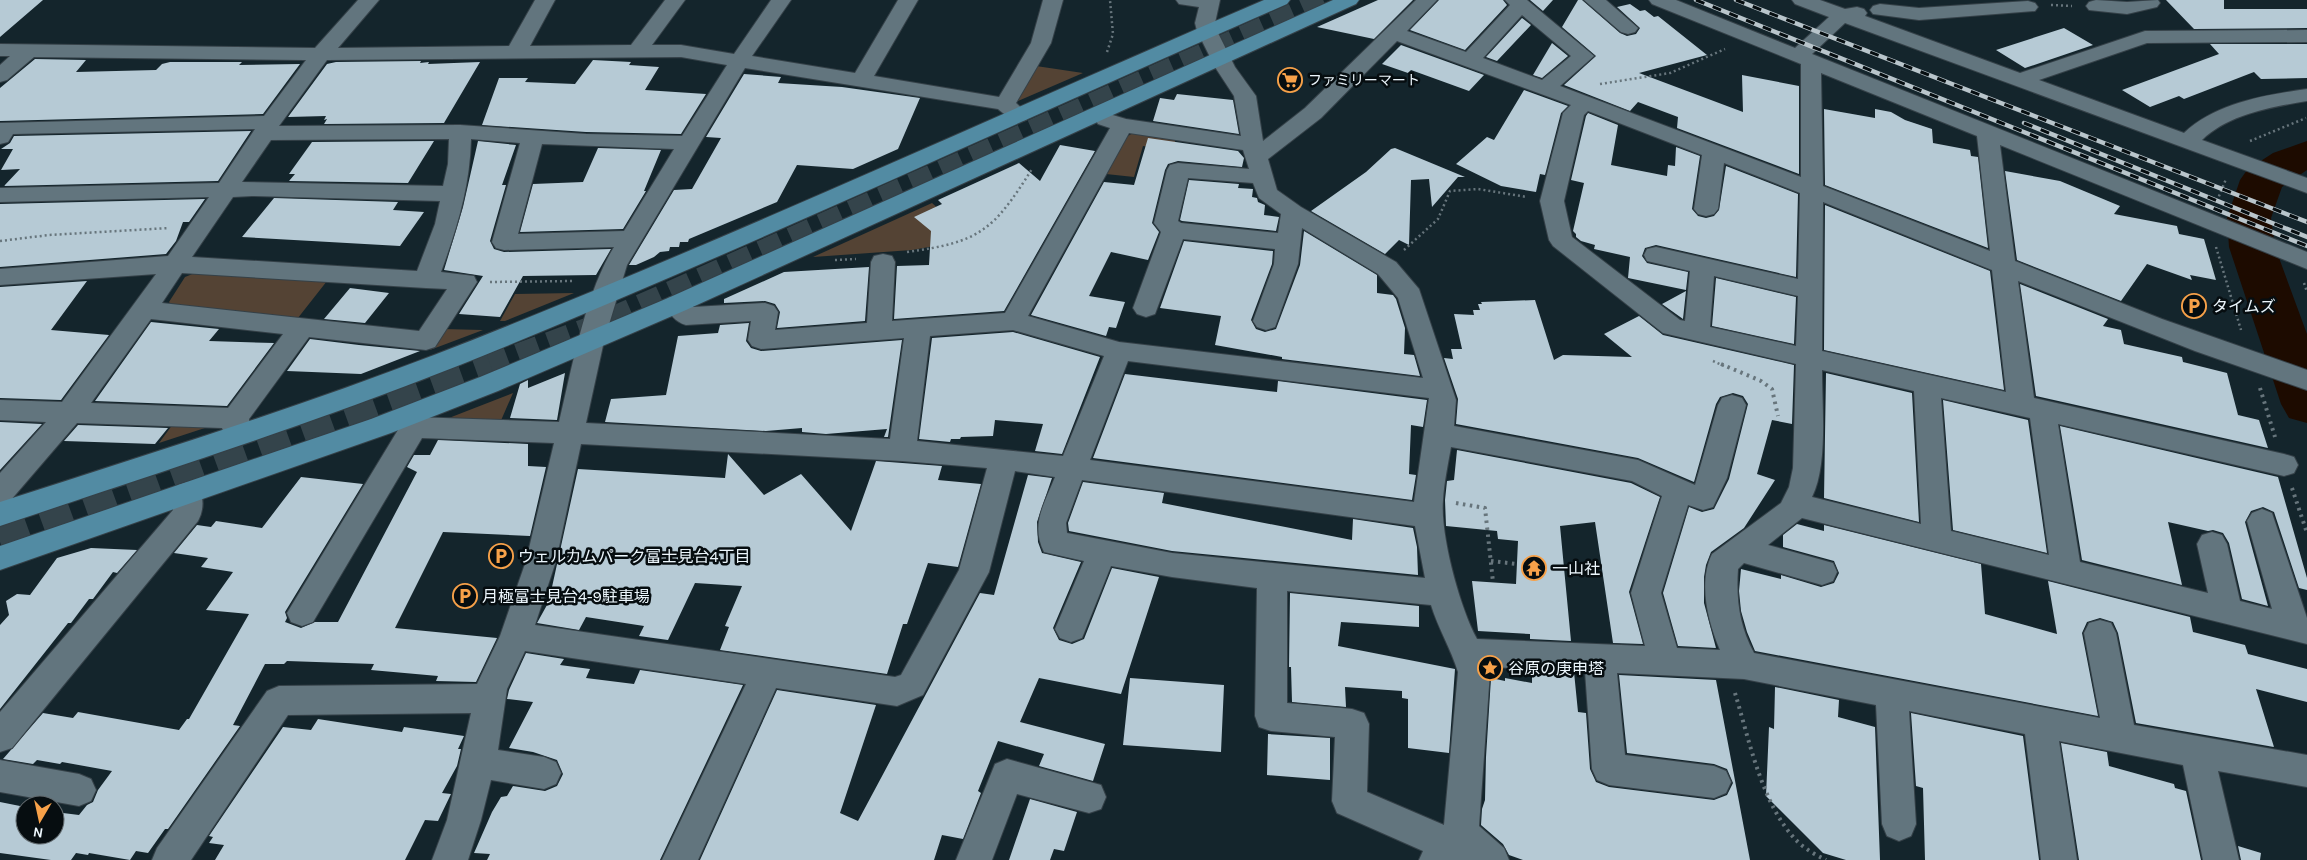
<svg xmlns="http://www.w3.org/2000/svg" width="2307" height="860" font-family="Karla,'Noto Sans JP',sans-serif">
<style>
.green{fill:#544334}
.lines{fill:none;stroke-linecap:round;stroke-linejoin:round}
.river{fill:#1d0b00;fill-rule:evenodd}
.building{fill:#b6cad5}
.major-tunnel-far1{stroke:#34444b;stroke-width:22;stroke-dasharray:22 11;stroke-linecap:butt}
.major-tunnel{stroke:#34444b;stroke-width:31;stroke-dasharray:31 15;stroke-linecap:butt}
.minor-casing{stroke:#354148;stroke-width:2}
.major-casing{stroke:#354148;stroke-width:2}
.path-far1{stroke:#67757c;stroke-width:2.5;stroke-dasharray:2 3;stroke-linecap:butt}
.path{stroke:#67757c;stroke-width:4;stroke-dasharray:2.5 4.5;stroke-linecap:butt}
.minor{fill:#62757e;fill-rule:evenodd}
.major{fill:#528ba3;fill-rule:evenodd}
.rail-casing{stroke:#b9c5cb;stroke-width:4.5}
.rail{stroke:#060d10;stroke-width:3;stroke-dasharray:9;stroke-linecap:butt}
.labels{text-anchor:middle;stroke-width:5;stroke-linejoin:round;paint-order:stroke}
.far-poi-label{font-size:14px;fill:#ecf6fc;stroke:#060d10;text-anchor:start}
.poi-label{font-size:16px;fill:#ecf6fc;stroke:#060d10;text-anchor:start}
</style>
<rect width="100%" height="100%" fill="#14252c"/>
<path class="green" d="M1036,66l47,7 -65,28 -2,-2z
M1135,132l41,7 -4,11 -29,-4 -9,31 -28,-3 20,-37z
M932,203l36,32 -28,10 -28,5 -99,7z
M195,273l132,8 -33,42 -120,-14 -5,-7 16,-25z
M574,293l-69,28h-5l15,-27z
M443,329l40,1 -53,20z
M513,393l-14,32 -63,-2z
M173,424l38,2 -52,17z"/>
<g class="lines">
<path class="river" d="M2307,141v29l-25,17 -11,31 4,29 32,87v89l-18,-5 -8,-14 -52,-157 -2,-29 13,-38 7,-10 26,-17z"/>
</g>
<path class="building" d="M0,0h43l-43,37z
M1378,0h35l-39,39 -57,-12z
M1439,0h64l4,5 -42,45 -55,-20z
M1530,0h23l-10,11z
M1578,0h4l38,33 7,3 9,-2 4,-6 -23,-21 13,-3 10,7 5,-1 9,7 4,-1 49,39 -68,18 104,39 -1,-37 57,11v88l-122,-46 1,-11 -40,-15 -8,9 -66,-26 32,-29 -34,-29z
M2166,0h58v9h83v19l-113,1z
M1522,18l9,7 -34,36 -11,-4z
M2064,28l29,17 -68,23 -29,-18z
M1552,43l16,13 -26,22 -9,-3z
M2210,44h97v34l-46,1 -7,-7 -70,27 -5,-3 -29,11 -28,-17 97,-36z
M1401,45l83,30 -15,16 -58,-21 -3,3 -26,-9z
M35,59l51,1 -10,12 80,-2 6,-6 8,-2h72l-3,3 61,-1 -37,50 -263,7v-33z
M593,60l38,2 -2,3 30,2 -14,23 61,4 -25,40 -95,-2 -104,-7 17,-47h29l-3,4 50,2z
M421,61l-1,2 9,-1 -1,2 52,-2 -36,61 -120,1 3,-5 -3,1 2,-4 -38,1 39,-53 9,-2z
M744,74l37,3 -3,6 64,4 78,11 -22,51 -45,20 -56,-4 -20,37 -88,37 -1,3h-8l-1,5h-9l-1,4 -9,1 -6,5 -18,8h-7l45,-75 18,-1 29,-51 -15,-1z
M1524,90l44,16 -7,7 -16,62 -5,-1 -4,18 -35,-6 -45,-22 31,-27 7,3z
M1177,94l56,6 6,34 -86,-13 7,-23 14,2z
M1824,109l51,9v-9l16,3 14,8 27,9 1,14 37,7 1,6 7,1 10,91 -163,-63z
M1588,113l30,12 -7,40 56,11 1,-11 7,1 1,-19 24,9 -8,53 6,7 8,2 8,-2 5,-6 7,-44 72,28 -2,83 -140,-32 -11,3 -3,8 5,7 41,9 -2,18 -58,-12 2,-21 -36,-8 1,-4 -14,-4 -5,-4v-3l-3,-3 11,-48 -13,-3 15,-64z
M251,131l-33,50 -214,5 16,-17 -19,1 12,-21h-12l9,-6 4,-7z
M1148,138l90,13 6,7 -2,9 -64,-6 -10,3 -3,6 -13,53 7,9 -11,28 -37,-8 -22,44 36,6 -9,26 -7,-1 -3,9 -75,-21 73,-133 30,3z
M434,141l-26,42 -119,-2 6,-7h-6l23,-32z
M478,141l38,4 -14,40h4l-16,56 4,8 10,3 107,-3 -15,26 -73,1 -23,41 -41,-3 24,-38 -39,-6 19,-63z
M1060,145l35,6 -91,160 -110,8 3,-53 32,-1 2,-34 -17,-14 28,-13 -4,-4 81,-37 21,18z
M598,148l63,2 -17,41h2l-23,38 -103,3 13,-48 50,-2z
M1395,148l70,29h-7l-26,30 -3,-28 -18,1 -2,65 -10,-5 -14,14 -74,-43 55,-39 25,-23z
M2005,171l55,10 60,25 -6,8 63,12 2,8 25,5 12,41 -26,-5 2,5 -45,-16 -26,37 -104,-41z
M1189,180l50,4 -1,4 15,1 -1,8 5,1 1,4 7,3 -1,10 15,2 -3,14 -94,-10 -2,-1z
M274,198l124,4 -5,8 31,2 -24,34 -158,-9z
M205,199l-16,23h-6l-7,19 -10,13 -166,13v-63z
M1825,205l165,66 14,119 -180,-40z
M1304,231l73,44v18l16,2 3,4 9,29 -1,26 10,1 6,21 -138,-17v-2l-67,-12 6,-29 -61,-8 24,-67 89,10 -1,13 -21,56 5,9 9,3 11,-3 24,-64z
M869,267l-4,54 -88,7 3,-16 -5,-8 -10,-3 -41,2v-4l60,-27z
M1716,278l80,19 -2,47 -82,-18z
M87,281l-36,49 58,5 -48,65 -61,-2v-111z
M2020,284l88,35 -5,7 18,4 3,14 58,13 1,5 44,11 11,42 21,5 9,28 -232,-52z
M350,288l39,5 -24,30 -41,-4z
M1686,291l-3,28 -21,-15z
M1535,300l19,60 9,-5 69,2 -28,-23 35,-18 24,19 131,30 -2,59 -20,-4 -15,54 18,6 -31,48 -33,24 -5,13 -2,12v26l12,45 -38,-2 -15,-53 26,-86 13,5 12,-3 15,-30 19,-75 -5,-8 -10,-3 -13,4 -4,7 -22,78 -56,-24 -182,-34 2,-25 -14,-41 9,1 -2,-10h11l-8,-35 20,1 -1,-5h7l-2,-6h4l-1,-2z
M151,322l68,7 -10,12 65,2 -47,63 -132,-5z
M749,323l-3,18 5,7 10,3 141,-11 -14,97h-4l3,-8 -61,5 -24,-2v-4l-36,3 -161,-9 6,-23 55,-4 12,-59 40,-3 2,-8z
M1013,332l87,25 -38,97 -27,-3 8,-27 -48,-4 -2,16 -32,1 -1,2h-9l-1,3 -31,-3 13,-101z
M310,339l49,6 61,6 -59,23 -74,-3z
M565,373l-8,47 -47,-2 10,-34 8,-4v8z
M1826,373l86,20 7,129 -95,-24z
M1125,374l152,18 1,-11 149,19 -4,27 -12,-2 -2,49 7,1 -4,25 -319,-42z
M1943,400l85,20 19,133 -94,-23z
M0,422l42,2 -42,46z
M78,425l90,3 -13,16 -91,-3z
M2060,426l218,51 29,101v12l-8,-2 -25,-76 -11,-5 -12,4 -6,11 23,84 -26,-7 -13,-56 -6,-10 -10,-3 -5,1 -40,-9 14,63 -100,-25z
M438,440l90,4v22l18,1 -16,69 -87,-4 -48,96 102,10 -21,44 -40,-1 2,-5 -67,-6 3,-6 -87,-3 -3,3h-19l-32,61 7,1 -72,103h-3l-17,24 -12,-2 -6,9 -41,-7 -1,2 -12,-2 -5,7h-20l-51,-7v-51l25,5v28h30v-23l24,3 8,-10 6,-3 5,-12 14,-19 -50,-9 -2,2 -23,-4 -4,4 -30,-5 40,-46 30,5 5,-6 101,18 8,-11h2l60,-105 -43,-4 27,-38 -32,-5 7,-9 -34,-5 23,-28 14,2 5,-6 46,7 39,-51 62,7 -78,128 2,6 -2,4 16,6 14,-6h23l79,-150 -10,-5 7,-12h16z
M1457,450l174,33 29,14 -31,95 14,52 -30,-1 -18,-121 -35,4 11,115 -41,-2v-5l-52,-3 -6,-50 44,3 2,-43 -20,-2 -1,-8 -51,-5 -1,-26 2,-19 7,-1z
M728,454l36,41 37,-21 50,57 25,-70 66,5 -4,14 43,4 -23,83 -30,-4 -21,61h-4l-16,50 -167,-24 9,-23 -4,-1 17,-40 -47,-3 -27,57 -29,-4 5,-10 -58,-9 -7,13 -42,-7 20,-36h-5l26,-118 147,9z
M1028,475l24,3 -15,44 1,20 4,11 39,9 -28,66 6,12 13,4 12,-5 28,-71 47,9 -38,117 -82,-16 -19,44 85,22 -12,37 -54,-15 5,-12 -46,-13 -20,50 3,2 -18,46 -21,-4 -8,25h-234l77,-170 99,15 -36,108 18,8 122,-228 14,2z
M1083,482l81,11 -2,10 190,37 1,-21 60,9 4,19 1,28 -246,-24 -103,-20 -1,-8z
M1797,524l27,7v-6l157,39 4,50 72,20 -9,-53 142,36 3,15 52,13 3,9 59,15v33l-51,-13 18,58 -138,-24 -18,-90 -5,-11 -13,-4 -13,4 -5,11 16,83 -343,-65 -8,-19 -6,-21 -2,-20 2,-22 40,10v-4l40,12 13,-4 5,-10 -5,-12 -51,-14v-12z
M91,548l46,2 -20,23 -4,-1 -20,27h-4l-18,24h-3l-68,86v-84l9,-10 -3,-14 11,-7 13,1 27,-37z
M1290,593l129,13v21l-78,-5 -3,24 117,23 -6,84 -41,-5v-49l-6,-1v-7l-57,-4 1,20 -54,-5 -1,-35h-2z
M526,653l38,6 -4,6 30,4 -4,9 48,6 6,-14 103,15 -83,175h-173l3,-6 -16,-1 18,-41 9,-15 6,-1 6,-10 32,5 12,-5 6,-12 -6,-14 -24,-8 -24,-4 24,-46 -26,-3 2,-9z
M1532,671l42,1 4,40 8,1 4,56 6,13 13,5 105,13 13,-5 6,-12 -6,-14 -13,-5 -87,-11 -8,-78 97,5 34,180h-227l-14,-5 -6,-11 -22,-19 1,-16 3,-9 1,-43 5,-79 14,3v-3l27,5z
M1130,678l94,7 -3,67 -98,-7z
M1775,687l64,13 -1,17 37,10 5,133h-34l-23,-7 -57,-57 3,-69 5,2z
M1911,713l112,23 16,124h-114l-2,-72 -7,-2z
M318,719l84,13 2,-5 60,9 -6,13h3l-4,17 -15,27 9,1 -13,27 -13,-1 -20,40h-190l9,-15 -15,-2 4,-6 -4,-1 74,-109 28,3z
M1268,734l62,4v42l-63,-5z
M2061,743l46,9 2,14 65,18 1,4 11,3 15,69h-122z
M1030,799l47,13 -13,39 -10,-2 -4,11h-41z
M2238,846l23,7 -1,7h-19z"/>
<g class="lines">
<path class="major-tunnel-far1" d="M487,366l105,-39 733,-327"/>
<path class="major-tunnel" d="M0,542l490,-178"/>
<defs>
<path id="minor" d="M358,0h21l-41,48 171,-2 26,-46h20l-25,46 101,-1 34,-45h20l-33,45h29l53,9 37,-54h20l-39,56 103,17 43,-73h20l-44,76 125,21 32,-54 12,-43h20l-12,43 -35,60 13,12 -3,5c-13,3 -18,-3 -28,-11l-253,-41 -118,197 -23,76 -18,82 304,16 14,-101 -143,11 -9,-3 -4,-6 3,-19 -65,4c-11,-3 -16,-11 -22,-21l4,-6c12,-4 17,-1 25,9l72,-4 9,3 4,6 -3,18 92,-7 4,-61 3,-6 9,-2 9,2 3,6 -3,59 113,-8 105,-185 -12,-4 -3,-5 3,-5 8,-1 20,6 115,17 -7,-40 -19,-29 -18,-36 -2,-8 4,-16 -20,-3 -3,-4h44l-5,23 2,8 18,36 21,29 7,45 42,-33 111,-108h21l-30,31 59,21 44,-47 -5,-5h22l67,56 -34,30 241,91v-113l-149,-60 -3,-4h27l119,48 34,-31 -34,-13 -3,-4h28l25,9 12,-2 7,2 3,4 -2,3 155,57 125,-42 162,-1v12l-160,1 -108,37 145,53c32,-30 81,-38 123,-44v12c-35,6 -78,13 -105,39l105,38v15l-462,-170 -33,31 495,198v17l-307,-124 15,116 147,58 145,51v20l-112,-39 -177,-70 16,117 250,56 10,3 4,8 -4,8 -10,3 -226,-52 22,138 128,31 -11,-49 5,-9 10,-3 10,3 5,9 13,57 32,8 -25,-88 5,-8 10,-4 10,4 35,105v26l-505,-126 -34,27 65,18 4,9 -4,9 -11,4 -78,-22 -6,6c-2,30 1,56 16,84l346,65 -16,-85 5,-10 11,-3 11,3 5,10 18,92 173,30v32l-89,-16 21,89h-36l-20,-95 -124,-24 18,119h-36l-16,-126 -116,-23 7,113 -5,12 -12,5 -12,-5 -5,-12 -6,-119 -132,-26 -127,-6 8,82 89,11 12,5 5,11 -5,11 -12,5 -105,-13 -12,-5 -5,-11 -7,-98 -97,-4 2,5 -11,154 25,22 5,12h-90l4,-9 -86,-38 -5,-12 3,-64 -64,-6 -12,-4 -4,-11 2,-128 -85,-11 -61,-11 -29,72 -11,4 -11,-4 -5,-9 29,-68 -40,-9c-14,-28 1,-49 11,-75l-40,-6 -26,101 -66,123 -26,11 -121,-18 -78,172h-36l84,-176 -221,-33 -18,38 -9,61 46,7 12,5 5,11 -5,11 -12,5 -53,-9 -10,40 -13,40h-36l15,-40 24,-107 -183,2 -97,145h-39l5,-12 110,-157 12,-5 198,-2 23,-48 26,-75 28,-118 -132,-5 -109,184 -11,4 -11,-4 -4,-9 117,-193 10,-3 145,5c13,-54 26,-128 55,-175l-110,3 -8,-2 -4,-6 28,-99 -49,-4c-1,48 -14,89 -30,133l33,4 3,6 -42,65 -9,3 -117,-13 -60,82 2,15 -4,7 -10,3 -10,-3 -5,-13 -145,-5 -67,78 -10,3v-31l46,-51 -46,-2v-20l62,2 94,-128 -156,11v-16l168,-13 41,-59 -209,5v-14l219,-5 36,-54 -242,5 -5,8 -8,2v-21l264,-7 42,-56 -272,-3 -27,23 -7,2v-17l10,-9h-10v-12l315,4zM1522,15l49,41 -29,24 -59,-22zM1397,41l174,64 -8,8 -23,88 9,39 4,6 110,87 133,31 -3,104 -4,19 -8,16 -69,51c-14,29 -4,68 8,96l-43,-2 -16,-55 27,-88 15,5 10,-3 14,-29 19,-73 -4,-7 -10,-3 -10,3 -4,7 -23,80 -57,-25 -184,-34 2,-26 -37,-111 -23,-27 -95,-55 -24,-17 -9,-31 53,-41zM681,57l46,8 -45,71 -96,-2 -126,-9 -181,1 48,-66zM1821,73l156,63 13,115 -167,-65zM1588,111l114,44 -8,54 4,5 8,2 8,-2 4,-5 6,-46 76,30 -2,86 -142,-32 -9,2 -3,6 3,6 43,10 -5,50 -5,-1 -108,-83 -8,-36 20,-86zM1129,133l114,17 6,19 -71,-6 -8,2 -3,5 -13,53 7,9 -28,76 4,6 9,3 9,-3 28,-75 92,10 -1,15 -21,57 4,6 9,3 9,-3 23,-63 4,-36 76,46 20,24 25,80 -304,-36 -91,-26zM449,139l-1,25 -5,22 -201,-4 29,-42zM542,144l132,5 -50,82 -106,3zM1188,178l65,5 6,15 22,16 -3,19 -97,-10 -3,-2zM252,196l188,5 -5,23 -18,47 -225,-14 41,-60zM1823,202l169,68 14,122 -184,-41zM182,273l244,15 21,1 -28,42 -257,-28zM1714,276l84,20 -2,50 -86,-19zM151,319l132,15 -55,74 -137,-5zM1013,330l91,26 -41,100 -146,-15 13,-105zM1128,361l301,37 -15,104 -324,-42zM1822,370l92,21 7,133 -109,-27c16,-32 10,-90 10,-127zM1941,398l89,20 19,137 -98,-24zM581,444l321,17 85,7 -28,102 -58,105 -6,2 -360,-52 21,-64zM1451,447l181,34 30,15 -31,97 14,53 -168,-7c-17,-31 -37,-104 -34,-139 1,-17 5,-36 8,-53zM1082,480l333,46 10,52 -253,-25 -105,-20 -1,-10zM1287,591l144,14c7,23 20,44 27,67l-14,153 -77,-33 2,-68 -5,-11 -12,-4 -65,-6z
M1584,0h22l32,28 -3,4 -7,2 -7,-2z
M2096,0l31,2 31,-2 2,3 -3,4 -30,7 -38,-4 -3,-4 3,-4z
M2028,1l7,2 3,4 -3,4 -116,9 -46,-6 -3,-4 3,-4 7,-2 39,4z
M188,482l10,3c6,12 6,25 0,36l-186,227 -12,4v-40l173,-202 1,-17 4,-8z
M1007,759l94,26 5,12 -5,12 -12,4 -72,-19 -25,66h-36l39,-96z
M0,760l79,14 12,5 5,11 -5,11 -12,5 -79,-14z"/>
<path id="major" d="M1264,0h26l-3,4c-277,121 -551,250 -832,363 -149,59 -303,108 -455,159v-24c145,-47 291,-92 434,-147 280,-109 553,-236 830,-355z
M1333,0h26l-3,4 -670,306 -188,81 -107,42 -391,137v-24l371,-127 109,-42 188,-79z"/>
</defs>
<use href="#minor" class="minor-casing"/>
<use href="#major" class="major-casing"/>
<path class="path-far1" d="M2051,5l21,1
M1107,52l6,-18 -3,-34
M1600,84l70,-11 55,-24
M2250,141l56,-23
M2217,201l9,-22
M0,241l49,-6 120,-7
M2216,247l25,83
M1404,250l34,-31 12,-28 28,-2 49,8
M907,252c73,-10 86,-21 125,-83
M835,260l21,-1
M490,282l84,-1
M2304,283l3,9
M1713,361l11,5"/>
<path class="path" d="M1721,364l40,17 11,8 6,27
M2260,388l15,49
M2292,488l15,45
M1456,503l29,5 8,74
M1491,561l26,3
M1735,693c14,46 27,113 62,148 8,8 19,14 29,19"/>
<use href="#minor" class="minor"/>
<use href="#major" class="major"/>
<defs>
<path id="rail" d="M1696,0l611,246
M1736,0l571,222
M2024,123l283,114"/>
</defs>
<use href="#rail" class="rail-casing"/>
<use href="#rail" class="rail"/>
</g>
<defs>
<symbol id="supermarket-ring" viewBox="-11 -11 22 22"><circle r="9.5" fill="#060d10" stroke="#f7a149" stroke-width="1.5"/><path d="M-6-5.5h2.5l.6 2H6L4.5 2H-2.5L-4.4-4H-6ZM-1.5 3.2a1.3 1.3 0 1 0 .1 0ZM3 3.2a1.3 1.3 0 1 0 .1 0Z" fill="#f7a149"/></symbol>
<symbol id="parking-ring" viewBox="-11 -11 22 22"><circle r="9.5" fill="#060d10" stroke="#f7a149" stroke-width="1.5"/><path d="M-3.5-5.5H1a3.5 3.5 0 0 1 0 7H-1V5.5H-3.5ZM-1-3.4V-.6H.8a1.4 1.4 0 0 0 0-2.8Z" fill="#f7a149"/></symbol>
<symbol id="temple-ring" viewBox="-11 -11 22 22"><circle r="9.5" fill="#060d10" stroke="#f7a149" stroke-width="1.5"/><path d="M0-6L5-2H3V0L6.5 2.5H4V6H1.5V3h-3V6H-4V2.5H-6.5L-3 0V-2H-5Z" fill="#f7a149"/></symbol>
<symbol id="sight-ring" viewBox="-11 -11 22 22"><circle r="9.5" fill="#060d10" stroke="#f7a149" stroke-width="1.5"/><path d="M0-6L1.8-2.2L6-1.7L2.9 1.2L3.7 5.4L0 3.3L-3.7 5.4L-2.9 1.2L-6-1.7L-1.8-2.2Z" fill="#f7a149"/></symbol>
</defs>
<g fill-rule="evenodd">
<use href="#supermarket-ring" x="1276" y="66" width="28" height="28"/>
<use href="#parking-ring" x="2180" y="292" width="28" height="28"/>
<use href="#parking-ring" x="487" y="542" width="28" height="28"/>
<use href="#temple-ring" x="1520" y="554" width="28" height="28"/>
<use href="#parking-ring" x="451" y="582" width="28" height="28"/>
<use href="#sight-ring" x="1476" y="654" width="28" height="28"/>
</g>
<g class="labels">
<g class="far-poi-label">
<text x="1308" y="85">ファミリーマート</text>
</g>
<g class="poi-label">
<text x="2212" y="312">タイムズ</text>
<text x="518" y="562">ウェルカムパーク富士見台4丁目</text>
<text x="1552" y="574">一山社</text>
<text x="482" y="602">月極富士見台4-9駐車場</text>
<text x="1508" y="674">谷原の庚申塔</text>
</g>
</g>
<g transform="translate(40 820) rotate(189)"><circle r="24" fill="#060d10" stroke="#626a6e"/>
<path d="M0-4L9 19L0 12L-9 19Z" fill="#f7a149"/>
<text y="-8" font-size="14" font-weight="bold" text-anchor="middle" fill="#ecf6fc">N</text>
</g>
</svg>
